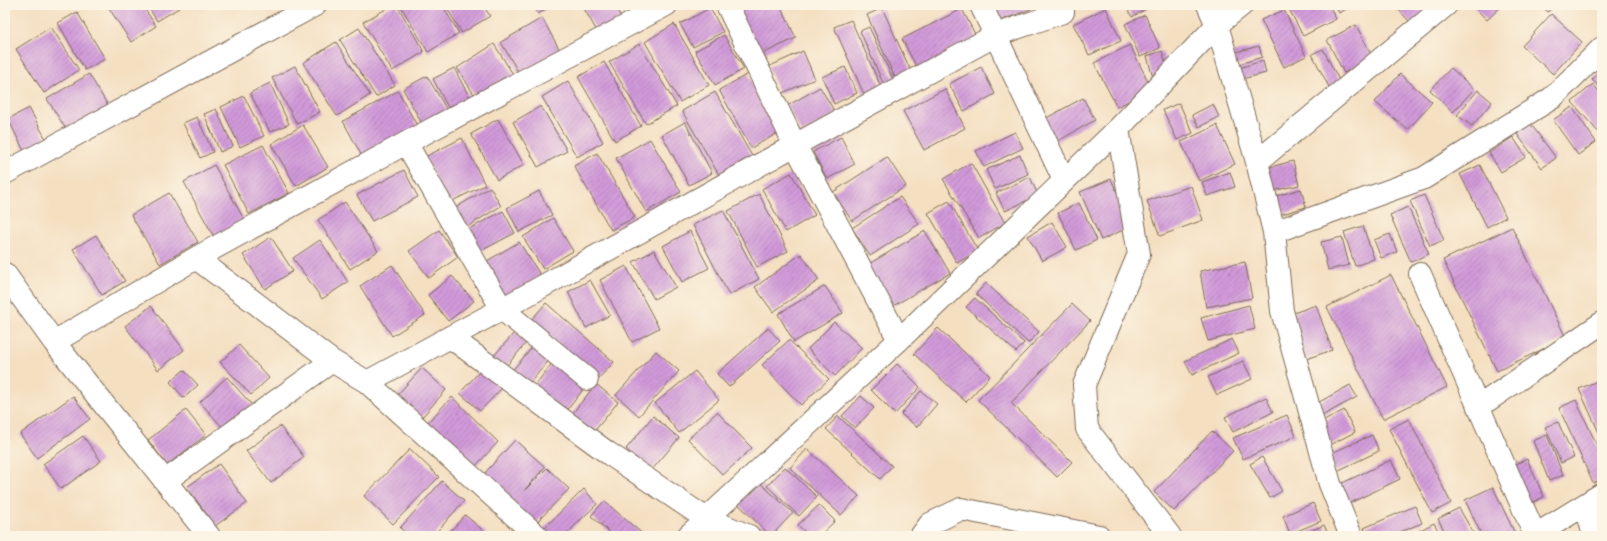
<svg xmlns="http://www.w3.org/2000/svg" width="1607" height="541" font-family="Itim,sans-serif">
<style>
.building{fill:url(#building-hatch)}
.lines{fill:none;stroke-linecap:round;stroke-linejoin:round}
.minor-casing{stroke:#7c6957;stroke-width:24}
.minor{stroke:#fff;stroke-width:22}
</style>
<defs>
<pattern id="building-hatch" width="6" height="6" patternUnits="userSpaceOnUse"><rect width="6" height="6" fill="#d19ada"/><path d="M-1 1l2-2M0 6l6-6M5 7l2-2" fill="none" stroke="#ab7eb0"/></pattern>
</defs>
<rect width="100%" height="100%" fill="#fcf5e5"/>
<filter id="ink" filterUnits="userSpaceOnUse"><feTurbulence type="fractalNoise" baseFrequency=".025" numOctaves="2"/><feDisplacementMap in="SourceGraphic" scale="8" xChannelSelector="R" yChannelSelector="G"/><feConvolveMatrix kernelMatrix="1 2 1 2 8 2 1 2 1" color-interpolation-filters="sRGB"/></filter>
<filter id="wash" filterUnits="userSpaceOnUse"><feTurbulence type="fractalNoise" baseFrequency=".012" numOctaves="4" result="noise"/><feDisplacementMap in="SourceGraphic" scale="16" xChannelSelector="R" yChannelSelector="G"/><feGaussianBlur stdDeviation="0.9" result="paint"/><feColorMatrix in="noise" values="0 0 0 0 0 0 0 0 0 0 0 0 0 0 0 0 0 1.4 0 .05"/><feComposite in="paint" operator="in"/></filter>
<g filter="url(#wash)">
<rect width="100%" height="100%" fill="#f4dfc1"/>
<g id="blocks">
<path class="building" d="M107,5h35l14,21 -25,16z
M147,5h37l-27,16z
M393,5h4l27,47 -32,19 -29,-49z
M400,5h42l17,28 -31,19z
M445,5h38l7,11 -28,17z
M533,5h19l-14,9z
M582,5h32l8,14 -24,14z
M623,5h25l-19,10z
M736,5h44l16,33 -36,17z
M1006,5h23l2,4 -34,13 -5,-11z
M1125,5h28l-21,12z
M1287,5h42l7,14 -33,17z
M1335,5h17v1l-13,7z
M1394,5h39l-21,19z
M1476,5h27l-16,15 -13,-13z
M1540,5h14l-6,7z
M710,8l13,24 -30,15 -13,-23z
M882,8l29,63 -16,7 -28,-63z
M1106,8l15,33 -32,14 -16,-31z
M962,9l16,31 -60,30 -16,-31z
M1284,10l22,46 -22,11 -23,-47z
M77,12l28,47 -20,11 -27,-47z
M1551,14l31,28 -29,32 -31,-28z
M1145,15l15,33 -20,9 -15,-33z
M542,18l20,36 -41,23 -20,-35z
M851,20l30,67 -17,7 -30,-67z
M674,24l35,61 -29,17 -35,-60z
M1356,25l17,33 -29,15 -17,-33z
M51,27l28,43 -35,23 -28,-44z
M869,27l24,52 -10,4 -23,-52z
M359,28l36,57 -19,12 -36,-57z
M724,35l20,34 -29,16 -20,-34z
M336,42l34,53 -33,21 -34,-53z
M494,44l22,35 -37,23 -22,-34z
M639,44l38,62 -31,18 -37,-62z
M1130,45l22,44 -35,18 -23,-44z
M1259,46l3,11 -26,8 -4,-12z
M1323,49l18,35 -11,5 -18,-35z
M803,51l12,28 -35,15 -12,-27z
M1162,51l7,22 -16,5 -6,-22z
M1263,61l3,12 -28,7 -3,-11z
M604,62l37,64 -26,15 -37,-64z
M295,66l25,46 -23,12 -25,-46z
M845,67l12,26 -23,11 -12,-27z
M981,67l14,27 -31,17 -15,-27z
M454,68l19,36 -21,11 -19,-36z
M1451,68l23,21 -21,23 -23,-22z
M1602,69v20l-10,-9z
M89,74l21,35 -41,25 -22,-35z
M748,74l32,58 -29,16 -32,-58z
M1400,74l32,28 -24,28 -33,-28z
M427,76l24,41 -25,14 -23,-42z
M568,81l35,61 -26,15 -35,-60z
M270,83l19,41 -19,8 -20,-39z
M1593,84l9,11v35l-3,3 -27,-31z
M820,87l16,27 -34,19 -15,-27z
M945,89l20,39 -41,22 -21,-39z
M1478,90l14,12 -20,24 -15,-11z
M398,91l22,40 -56,29 -21,-39z
M715,92l37,64 -33,19 -37,-64z
M244,96l20,40 -24,11 -19,-40z
M1083,98l12,22 -42,24 -12,-23z
M1179,103l14,30 -16,7 -14,-30z
M1213,104l6,13 -20,10 -7,-12z
M541,106l26,45 -29,16 -25,-45z
M1572,107l24,35 -18,13 -25,-35z
M29,108l18,33 -22,12 -17,-34z
M216,109l17,37 -13,6 -16,-38z
M197,117l16,35 -13,6 -17,-35z
M498,119l26,46 -27,15 -26,-46z
M685,122l27,51 -23,12 -27,-50z
M1530,123l26,35 -14,10 -25,-34z
M303,125l25,42 -32,19 -25,-42z
M1217,125l18,39 -36,17 -18,-39z
M1015,132l8,16 -39,19 -8,-16z
M841,137l14,27 -28,15 -14,-27z
M1513,137l13,20 -25,15 -12,-19z
M462,138l23,47 -37,18 -23,-46z
M650,139l31,53 -35,20 -30,-54z
M263,145l26,48 -40,21 -26,-49z
M597,153l38,64 -24,13 -37,-64z
M1020,155l8,19 -33,15 -9,-19z
M887,157l19,29 -54,35 -19,-29z
M1293,161l6,24 -31,7 -5,-23z
M971,163l34,60 -26,15 -36,-59z
M214,165l31,56 -31,16 -30,-55z
M1480,165l26,52 -19,10 -27,-53z
M404,170l14,27 -46,24 -15,-26z
M1230,172l5,15 -28,9 -5,-14z
M791,173l24,42 -29,17 -24,-43z
M1030,177l8,18 -33,16 -9,-18z
M1111,179l21,47 -31,14 -21,-48z
M1191,186l12,34 -43,16 -13,-35z
M490,187l11,19 -39,24 -12,-19z
M1301,189l5,18 -31,9 -6,-18z
M539,191l13,24 -33,17 -12,-24z
M169,193l29,49 -38,22 -29,-49z
M759,194l29,57 -31,16 -29,-56z
M1424,195l20,45 -14,6 -20,-45z
M900,197l19,27 -49,32 -18,-28z
M949,201l29,50 -21,12 -29,-50z
M345,202l33,49 -28,18 -32,-49z
M1079,203l18,37 -21,10 -18,-37z
M1408,207l21,47 -18,8 -21,-47z
M723,210l36,69 -30,16 -36,-70z
M503,211l12,22 -40,21 -12,-22z
M553,218l20,33 -30,18 -20,-32z
M1052,222l15,25 -25,14 -14,-25z
M1363,226l11,33 -19,7 -11,-34z
M1512,227l54,111 -69,33 -54,-111z
M439,230l19,27 -29,21 -20,-27z
M690,231l19,37 -27,14 -19,-36z
M925,231l25,42 -57,33 -26,-41z
M1390,234l7,18 -16,6 -7,-18z
M96,235l29,46 -23,14 -29,-46z
M271,237l22,34 -28,18 -22,-34z
M1342,237l7,28 -21,5 -7,-28z
M320,240l28,42 -26,17 -29,-41z
M519,242l22,34 -37,24 -22,-36z
M654,250l22,37 -22,12 -21,-37z
M801,254l18,26 -46,32 -18,-25z
M1245,262l7,36 -46,9 -6,-36z
M392,265l33,50 -33,21 -32,-50z
M626,266l33,62 -27,14 -32,-62z
M1391,275l56,112 -64,32 -56,-112z
M452,276l22,25 -26,20 -20,-26z
M590,280l20,35 -24,13 -18,-36z
M986,283l53,49 -11,11 -52,-49z
M825,286l18,27 -49,29 -16,-28z
M975,298l49,45 -8,9 -50,-45z
M546,303l68,59 -16,17 -67,-59z
M1072,304l18,17 -79,82 61,59 -15,15 -79,-77z
M1249,305l6,24 -47,12 -7,-23z
M1316,305l16,45 -29,10 -15,-45z
M151,306l33,44 -26,20 -33,-44z
M834,322l28,26 -27,28 -27,-27z
M768,328l12,13 -51,46 -12,-13z
M938,328l52,48 -24,26 -52,-48z
M515,332l12,10 -24,28 -12,-11z
M1232,339l7,14 -47,22 -7,-14z
M789,340l40,39 -28,26 -39,-40z
M535,344l16,14 -24,28 -16,-14z
M239,345l30,33 -18,17 -31,-33z
M656,351l23,20 -40,45 -23,-21z
M1243,361l9,18 -35,16 -9,-18z
M553,362l32,25 -20,26 -32,-25z
M897,364l23,23 -25,27 -24,-24z
M422,368l24,22 -24,27 -25,-22z
M184,370l14,15 -14,13 -14,-16z
M481,370l20,19 -21,22 -20,-18z
M695,371l24,29 -40,33 -24,-30z
M227,377l25,28 -27,25 -25,-28z
M1597,381l5,11v47l-23,-50z
M596,384l22,18 -25,31 -22,-18z
M1350,385l7,12 -39,21 -6,-12z
M921,391l16,13 -20,23 -16,-13z
M73,396l17,23 -53,39 -17,-24z
M861,396l13,12 -19,20 -13,-12z
M452,397l46,45 -25,27 -47,-45z
M1266,397l7,15 -40,20 -8,-15z
M1576,400l26,56v23l-9,4 -34,-75z
M186,410l20,25 -39,30 -19,-25z
M1344,410l11,22 -27,14 -11,-21z
M717,412l35,36 -29,27 -35,-36z
M1287,415l9,21 -53,23 -10,-21z
M653,416l26,22 -28,33 -25,-22z
M838,416l54,50 -12,13 -54,-50z
M1409,419l42,84 -19,10 -43,-84z
M1558,422l16,35 -13,6 -16,-36z
M280,426l24,31 -33,26 -25,-32z
M1212,431l21,20 -59,60 -20,-19z
M1372,435l7,16 -44,21 -8,-17z
M1547,435l16,40 -14,6 -16,-40z
M83,436l18,25 -40,28 -18,-25z
M515,440l30,27 -23,26 25,-25 22,21 -33,34 -55,-46z
M410,449l29,28 -46,47 -29,-28z
M807,449l52,47 -18,19 -51,-47z
M1262,457l20,34 -12,7 -20,-34z
M1527,459l17,38 -20,9 -17,-38z
M1391,460l9,19 -52,25 -10,-19z
M219,464l28,39 -32,23 -28,-39z
M785,467l32,30 -18,19 -32,-30z
M442,481l22,20 -31,35h-24l-9,-8z
M759,482l34,31 -22,23 -33,-32z
M1493,487l23,49h-34l-17,-36z
M584,489l13,15 -33,32h-17l-5,-6z
M604,501l41,35h-31l-23,-20z
M1313,503l8,18 -31,13 -7,-18z
M819,505l16,16 -16,15h-10l-11,-11z
M1415,506l7,17 -31,13h-24l-3,-8z
M1459,508l16,28h-28l-9,-17z
M465,515l21,18 -3,3h-37z
M1434,523l7,13h-32z
M1324,525l5,11h-30z"/>
</g>
</g>
<g filter="url(#ink)">
<use href="#blocks" fill-opacity="0" stroke="#7c6957" stroke-width="1"/>
<g class="lines">
<defs>
<path id="minor" d="M727,5l68,140 104,195
M981,5l83,175
M1208,5l9,20 40,137 17,70 8,79 48,173 21,52
M1118,129l21,125 -55,131 3,44 83,107
M406,143l96,166 85,70
M1257,162l189,-157
M5,173l310,-168
M1274,232l150,-54 128,-80 50,-50
M196,258l210,-115 260,-138
M5,274l49,68 142,-84 136,103 35,21 170,154
M1420,274l115,261
M450,337l158,116 97,65 44,18
M54,342l155,194
M367,382l135,-73 293,-164 201,-110 67,-23
M1478,407l124,-84
M165,481l167,-120
M1586,505l8,31
M688,536l211,-196 219,-211 99,-104 25,-20
M921,536l9,-12 31,-15 138,27
M1534,536l68,-42"/>
</defs>
<use href="#minor" class="minor-casing"/>
<use href="#minor" class="minor"/>
</g>
</g>
<rect width="1607" height="541" fill="none" stroke="#fcf5e5" stroke-width="20"/>
</svg>
